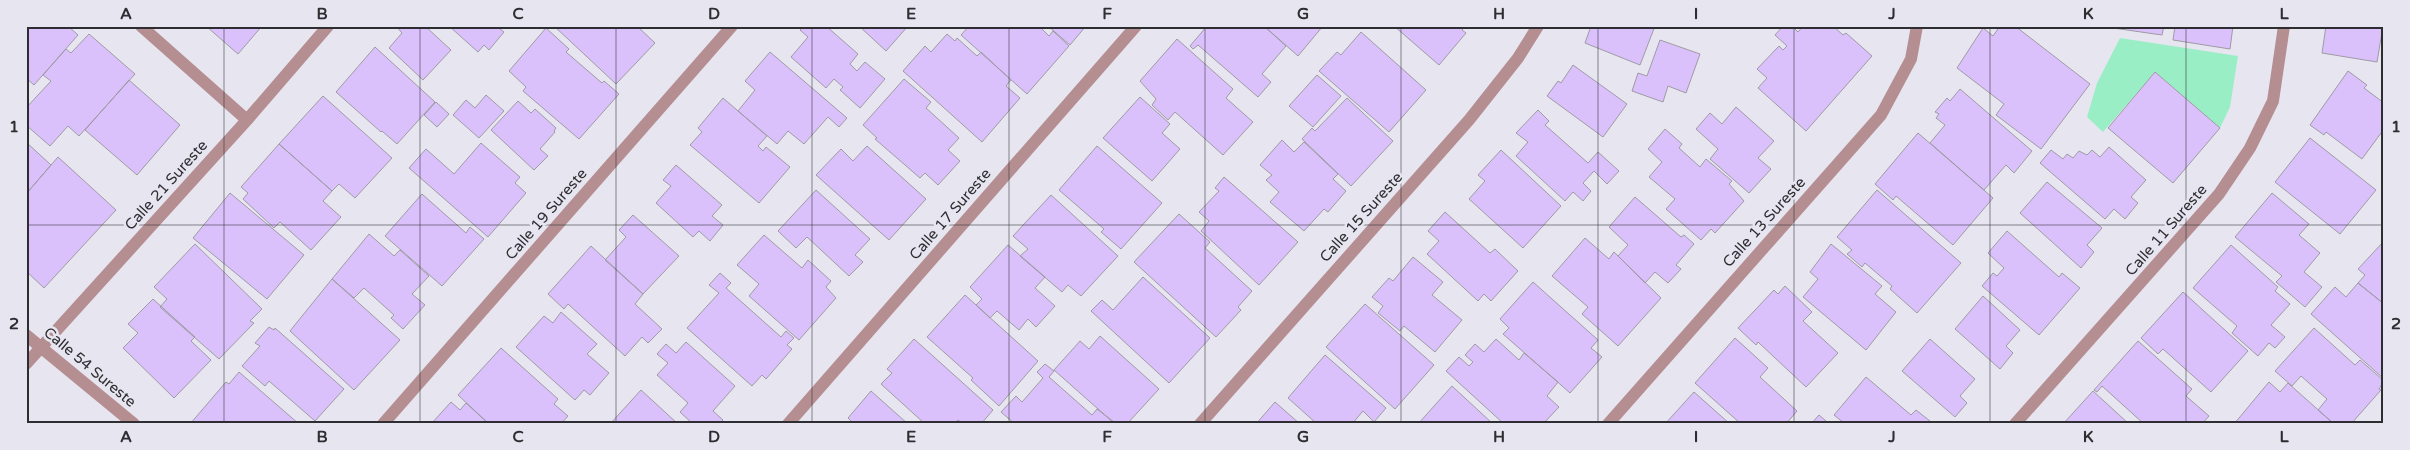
<svg xmlns="http://www.w3.org/2000/svg" width="2410" height="450" font-family="'Varela Round',sans-serif">
<style>
.green{fill:#9aeec5}
.building{fill:#dbc1fc;stroke:#9e9ba3}
.lines{fill:none;stroke-linecap:round;stroke-linejoin:round}
.street{stroke:#b58e92;stroke-width:12}
.grid{fill:none;stroke:#2e2d31;stroke-width:1;stroke-opacity:0.55}
.labels{text-anchor:middle;stroke-width:5;stroke-linejoin:round;paint-order:stroke}
.street-label{font-size:15px;fill:#2e2d31;stroke:#e7e6f0}
.neatline{fill:none;stroke:#2e2d31;stroke-width:2}
.grid-label{font-size:16px;text-anchor:middle;font-weight:bold;fill:#2e2d31}
</style>
<rect width="100%" height="100%" fill="#e7e6f0"/>
<path class="green" d="M2120,38l118,18 -8,51 -10,21 -65,-56 -52,60 -16,-15 10,-34z"/>
<path class="building" d="M26,26h42l10,9 -44,50 -8,-7z
M206,26h56l-24,28z
M396,26h29l26,24 -28,30 -34,-32 13,-15z
M449,26h53l-2,3 4,3 -15,18 -5,-5 -6,7z
M554,26h83l18,17 -39,41z
M804,26h22l32,28 -8,10 7,7 8,-9 20,17 -25,29 -20,-18 3,-3 -9,-8 -8,9 -35,-31 17,-20 -8,-7z
M859,26h49l-22,25z
M969,26h70l10,10 4,-5 16,15 -42,48 -66,-59z
M1048,26h38l-16,19z
M1207,26h57l22,20 -24,28 9,8 -13,15 -60,-52 -5,4 -3,-3z
M1264,26h59l-25,30z
M1394,26h71l-3,4 4,3 -27,32z
M1591,26h64l-15,39 -55,-22z
M1783,26h9l6,6 5,-6h30l10,9 3,-2 26,23 -66,75 -48,-43 9,-10 -10,-9 22,-23 4,4 4,-4 -12,-11z
M2000,26h15l75,58 -49,65 -45,-34 8,-11 -47,-36 26,-40 10,8z
M2164,26l-2,9 -56,-8v-1z
M2175,26h58l-3,23 -57,-9z
M2326,26h57l-6,36 -55,-9z
M546,28l23,21 -3,3 36,31 2,-2 15,13 -40,45 -56,-48 3,-4 -17,-16z
M1361,32l65,58 -37,42 -70,-61 18,-19 4,3z
M89,34l46,40 -56,62 -11,-10 -18,20 -24,-21v-17l25,-27 -8,-6 23,-26 5,4z
M947,34l8,7 2,-3 20,18 4,-4 30,28 -5,6 14,12 -38,44 -79,-71 22,-25 6,6z
M1177,39l56,50 -7,9 27,24 -30,33 -48,-43 -7,8 -16,-15 4,-6 -16,-18z
M1660,40l40,14 -14,39 -18,-7 -5,16 -31,-11 6,-18 9,3z
M375,47l60,55 -38,42 -15,-13 -1,1 -45,-40z
M770,52l77,66 -8,9 -11,-10 -24,27 -16,-13 -11,13 -39,-33 17,-21 -10,-9z
M1573,65l54,39 -24,33 -56,-41 11,-15 3,2z
M2348,71l19,14 -3,3 20,15v26l-22,30 -36,-27 -2,3 -14,-10z
M2155,72l65,56 -47,55 -65,-55z
M1317,75l24,21 -28,31 -24,-21z
M904,79l27,23 -5,6 33,30 -11,12 12,11 -22,24 -13,-12 -5,5 -45,-39 2,-1 -14,-13z
M129,80l51,45 -43,50 -52,-45z
M1960,89l72,62 -18,22 -8,-8 -22,25 -54,-47 15,-18 -9,-7 3,-4 -4,-2 12,-14 3,3z
M486,95l18,16 -25,27 -26,-23 13,-15 9,8z
M323,96l69,62 -37,40 -16,-14 -7,7 -53,-47z
M1140,97l30,27 -8,9 18,16 -28,32 -49,-43z
M723,98l44,38 -9,10 5,5 3,-4 24,20 -31,36 -69,-58 12,-13 -4,-4z
M1347,98l46,43 -42,45 -49,-47 10,-11 3,3z
M518,101l13,12 4,-4 21,19 -2,3 1,1 -15,17 8,7 -14,14 -43,-40z
M436,102l13,12 -12,13 -13,-12z
M1736,107l38,34 -16,17 13,11 -22,24 -39,-34 8,-10 -22,-20 14,-16 12,11z
M1538,110l11,11 -4,4 43,38 10,-11 21,19 -12,13 -13,-13 -11,12 8,8 -8,10 -10,-9 -8,9 -49,-45 12,-14 -12,-9z
M1665,129l17,15 -3,4 21,19 6,-8 26,22 -3,3 15,17 -29,32 -4,-4 -10,11 -35,-31 9,-10 -26,-22 13,-15 -14,-13z
M1918,133l75,65 -40,47 -57,-49 -3,4 -18,-16z
M2310,138l66,52 -36,44 -65,-52z
M1282,140l12,12 10,-10 34,32 -5,5 13,12 -18,21 -4,-3 -20,22 -34,-29 9,-10 -13,-12 6,-5 -12,-10z
M26,142l25,23 -25,29z
M481,143l39,34 -5,6 11,10 -38,44 -79,-69 17,-19 28,25z
M279,144l53,47 -9,10 18,16 -30,33 -31,-28 -6,6 -31,-29 5,-6 -7,-6z
M867,146l59,53 -37,41 -73,-65 25,-26 12,12z
M1097,146l65,57 -41,46 -20,-17 3,-3 -45,-39z
M2109,147l37,33 -15,17 7,6 -13,16 -11,-10 -9,10 -65,-56 11,-13 12,9 4,-5 6,4 6,-7 8,4 5,-5 8,7z
M1501,150l60,56 -38,42 -54,-49 16,-18 -7,-6z
M58,157l58,53 -72,78 -18,-17v-77z
M676,165l46,40 -10,11 11,9 -13,16 -11,-10 -6,6 -37,-34 15,-17 -8,-6z
M1224,177l74,65 -39,43 -58,-54 8,-10 -10,-9 20,-21 -4,-3z
M2047,182l55,46 -15,17 7,7 -13,16 -61,-55z
M816,190l54,49 -15,16 8,7 -14,14 -42,-39 -11,11 -18,-17z
M1877,190l84,73 -44,50 -27,-24 2,-3 -27,-23 -3,4 -15,-13 5,-4 -15,-13z
M230,193l74,62 -37,44 -74,-61z
M2272,193l37,31 -10,11 21,18 -16,19 18,15 -17,20 -29,-25 6,-6 -47,-39z
M422,194l44,39 4,-6 14,12 -42,47 -57,-50z
M1051,195l67,61 -37,40 -13,-11 -6,7 -42,-36 8,-7 -15,-13z
M1635,197l46,40 3,-2 10,9 -18,21 5,4 -13,14 -13,-11 -10,11 -27,-27 10,-11 -19,-18z
M1445,212l45,41 5,-4 23,22 -27,30 -7,-7 -6,7 -51,-47 12,-13 -11,-10z
M1179,214l31,28 -5,6 47,43 -14,16 3,3 -25,27 -82,-75z
M633,215l46,41 -36,38 -38,-34 21,-23 -7,-7z
M2007,231l52,46 3,-4 18,15 -41,47 -57,-49 11,-13 4,3 7,-8 -16,-15z
M369,234l25,22 6,-6 29,26 -17,18 13,11 -22,24 -12,-11 3,-3 -30,-27 -10,10 -22,-19z
M764,235l38,33 6,-8 23,21 -5,6 10,11 -37,42 -50,-44 10,-12 -22,-19z
M1585,238l24,21 5,-7 47,46 -43,48 -36,-32 6,-7 -36,-31z
M2384,241v63l-26,-21 7,-8 -7,-6z
M195,244l67,65 -12,12 4,2 -35,36 -59,-52 7,-8 -13,-12z
M1831,244l51,42 -7,8 21,18 -30,38 -63,-53 15,-18 -8,-7z
M1008,245l37,32 -10,11 20,18 -19,21 -8,-8 -9,11 -22,-19 -7,7 -14,-13 6,-6 -12,-12z
M2231,245l47,42 -3,4 15,13 -19,21 14,12 -10,11 -6,-5 -11,13 -26,-23 5,-7 -44,-38z
M591,246l52,48 -8,10 27,25 -14,14 -6,-6 -17,19 -57,-52 -4,5 -16,-15z
M1413,257l30,25 -11,13 30,25 -27,32 -31,-26 -4,5 -22,-18 5,-7 -11,-9 17,-19 4,3z
M720,273l11,10 -5,5 55,49 5,-6 8,7 -7,7 5,4 -26,30 -4,-4 -10,11 -65,-58 32,-35 -10,-8z
M1143,277l67,61 -41,45 -78,-72 11,-11 11,10z
M332,279l68,61 -46,50 -64,-59z
M1533,282l65,58 -7,8 11,9 -32,36 -67,-59 6,-6 -9,-9z
M2358,283l26,21v75l-73,-65 24,-27 11,10z
M1785,286l27,26 -9,9 35,32 -32,34 -48,-45 -2,3 -18,-17 36,-38 4,4z
M2183,292l65,59 -37,41 -48,-43 -5,5 -17,-16z
M965,295l73,66 -39,45 -28,-26 2,-2 -46,-41z
M1983,296l37,34 -14,16 7,7 -13,16 -45,-40z
M153,299l42,38 -4,4 20,19 -37,38 -51,-50 15,-15 -10,-9z
M1365,304l69,61 -39,44 -69,-62z
M561,312l36,32 -10,10 22,19 -19,22 -6,-5 -9,10 -59,-53 28,-31 9,7z
M269,327l5,3 1,-2 69,61 -29,32 -46,-40 -4,5 -23,-20 18,-20 -5,-3z
M2314,328l41,37 5,-5 24,21 -5,8 2,1 -30,34h-17l-16,-14 9,-11 -26,-23 -9,10 -17,-15z
M1100,336l59,53 -32,35h-12l-61,-54 26,-29 9,8z
M1735,338l33,30 -8,9 37,34 -11,13h-45l-46,-41z
M914,339l79,71 -12,14h-18l-5,-4 -4,4h-29l-44,-40 11,-11 -5,-4z
M1496,339l23,21 5,-7 34,29 -11,14 12,11 -16,17h-39l-58,-53 13,-14 10,9 4,-4 -8,-7 10,-11 9,8z
M1930,339l45,40 -15,17 7,7 -12,14 -53,-46z
M2138,341l54,48 -6,7 23,20 -7,8h-58l-42,-38 -5,6 -3,-2z
M686,342l49,44 -22,25 10,9 -3,4h-27l-13,-12 8,-9 -31,-28 11,-12 -11,-9 9,-10 10,9z
M501,348l57,51 -4,5 14,12 -7,8h-72l-31,-29z
M1325,355l61,53 -12,14 -11,-11 -11,13h-35l-29,-26z
M1045,364l9,7 -5,6 43,38 5,-6 17,13 -99,2 -14,-12 15,-16 6,6 21,-24 -6,-6z
M239,372l60,52h-109l36,-42 3,2z
M1866,377l45,38 5,-5 14,11 -2,3h-83l-11,-9z
M2269,382l11,10 8,-9 46,41h-100z
M1452,386l41,38h-75z
M641,390l37,34h-68z
M871,391l37,33h-57l1,-2 -4,-4z
M2093,391l36,33h-66z
M1694,392l36,32h-65z
M451,402l9,8 6,-7 23,21h-58z
M1275,402l25,22h-44z
M1819,415l7,6 -2,3h-13z"/>
<g class="lines">
<path class="street" d="M141,26l106,94
M26,335l108,89
M26,364l221,-244 81,-94
M383,424l349,-398
M788,424l348,-398
M1200,424l269,-304 49,-62 20,-32
M1608,424l273,-309 30,-56 6,-33
M2015,424l204,-230 31,-46 23,-47 11,-75"/>
</g>
<path class="grid" d="M224,26v398M420,26v398M616,26v398M812,26v398M1009,26v398M1205,26v398M1401,26v398M1598,26v398M1794,26v398M1990,26v398M2186,26v398M26,225h2358"/>
<g class="labels">
<g class="street-label">
<text transform="translate(166 185) rotate(-48)" y="5">Calle 21 Sureste</text>
<text transform="translate(546 214) rotate(-49)" y="5">Calle 19 Sureste</text>
<text transform="translate(950 214) rotate(-49)" y="5">Calle 17 Sureste</text>
<text transform="translate(1361 217) rotate(-48)" y="5">Calle 15 Sureste</text>
<text transform="translate(1764 222) rotate(-48)" y="5">Calle 13 Sureste</text>
<text transform="translate(2166 230) rotate(-49)" y="5">Calle 11 Sureste</text>
<text transform="translate(90 367) rotate(40)" y="5">Calle 54 Sureste</text>
</g>
</g>
<rect width="2410" height="450" fill="none" stroke="#e7e6f0" stroke-width="55"/>
<rect x="28" y="28" width="2354" height="394" class="neatline"/>
<g class="grid-label">
<text x="126" y="19">A</text>
<text x="322" y="19">B</text>
<text x="518" y="19">C</text>
<text x="714" y="19">D</text>
<text x="911" y="19">E</text>
<text x="1107" y="19">F</text>
<text x="1303" y="19">G</text>
<text x="1499" y="19">H</text>
<text x="1696" y="19">I</text>
<text x="1892" y="19">J</text>
<text x="2088" y="19">K</text>
<text x="2284" y="19">L</text>
<text x="14" y="132">1</text>
<text x="2396" y="132">1</text>
<text x="14" y="329">2</text>
<text x="2396" y="329">2</text>
<text x="126" y="442">A</text>
<text x="322" y="442">B</text>
<text x="518" y="442">C</text>
<text x="714" y="442">D</text>
<text x="911" y="442">E</text>
<text x="1107" y="442">F</text>
<text x="1303" y="442">G</text>
<text x="1499" y="442">H</text>
<text x="1696" y="442">I</text>
<text x="1892" y="442">J</text>
<text x="2088" y="442">K</text>
<text x="2284" y="442">L</text>
</g>
</svg>
